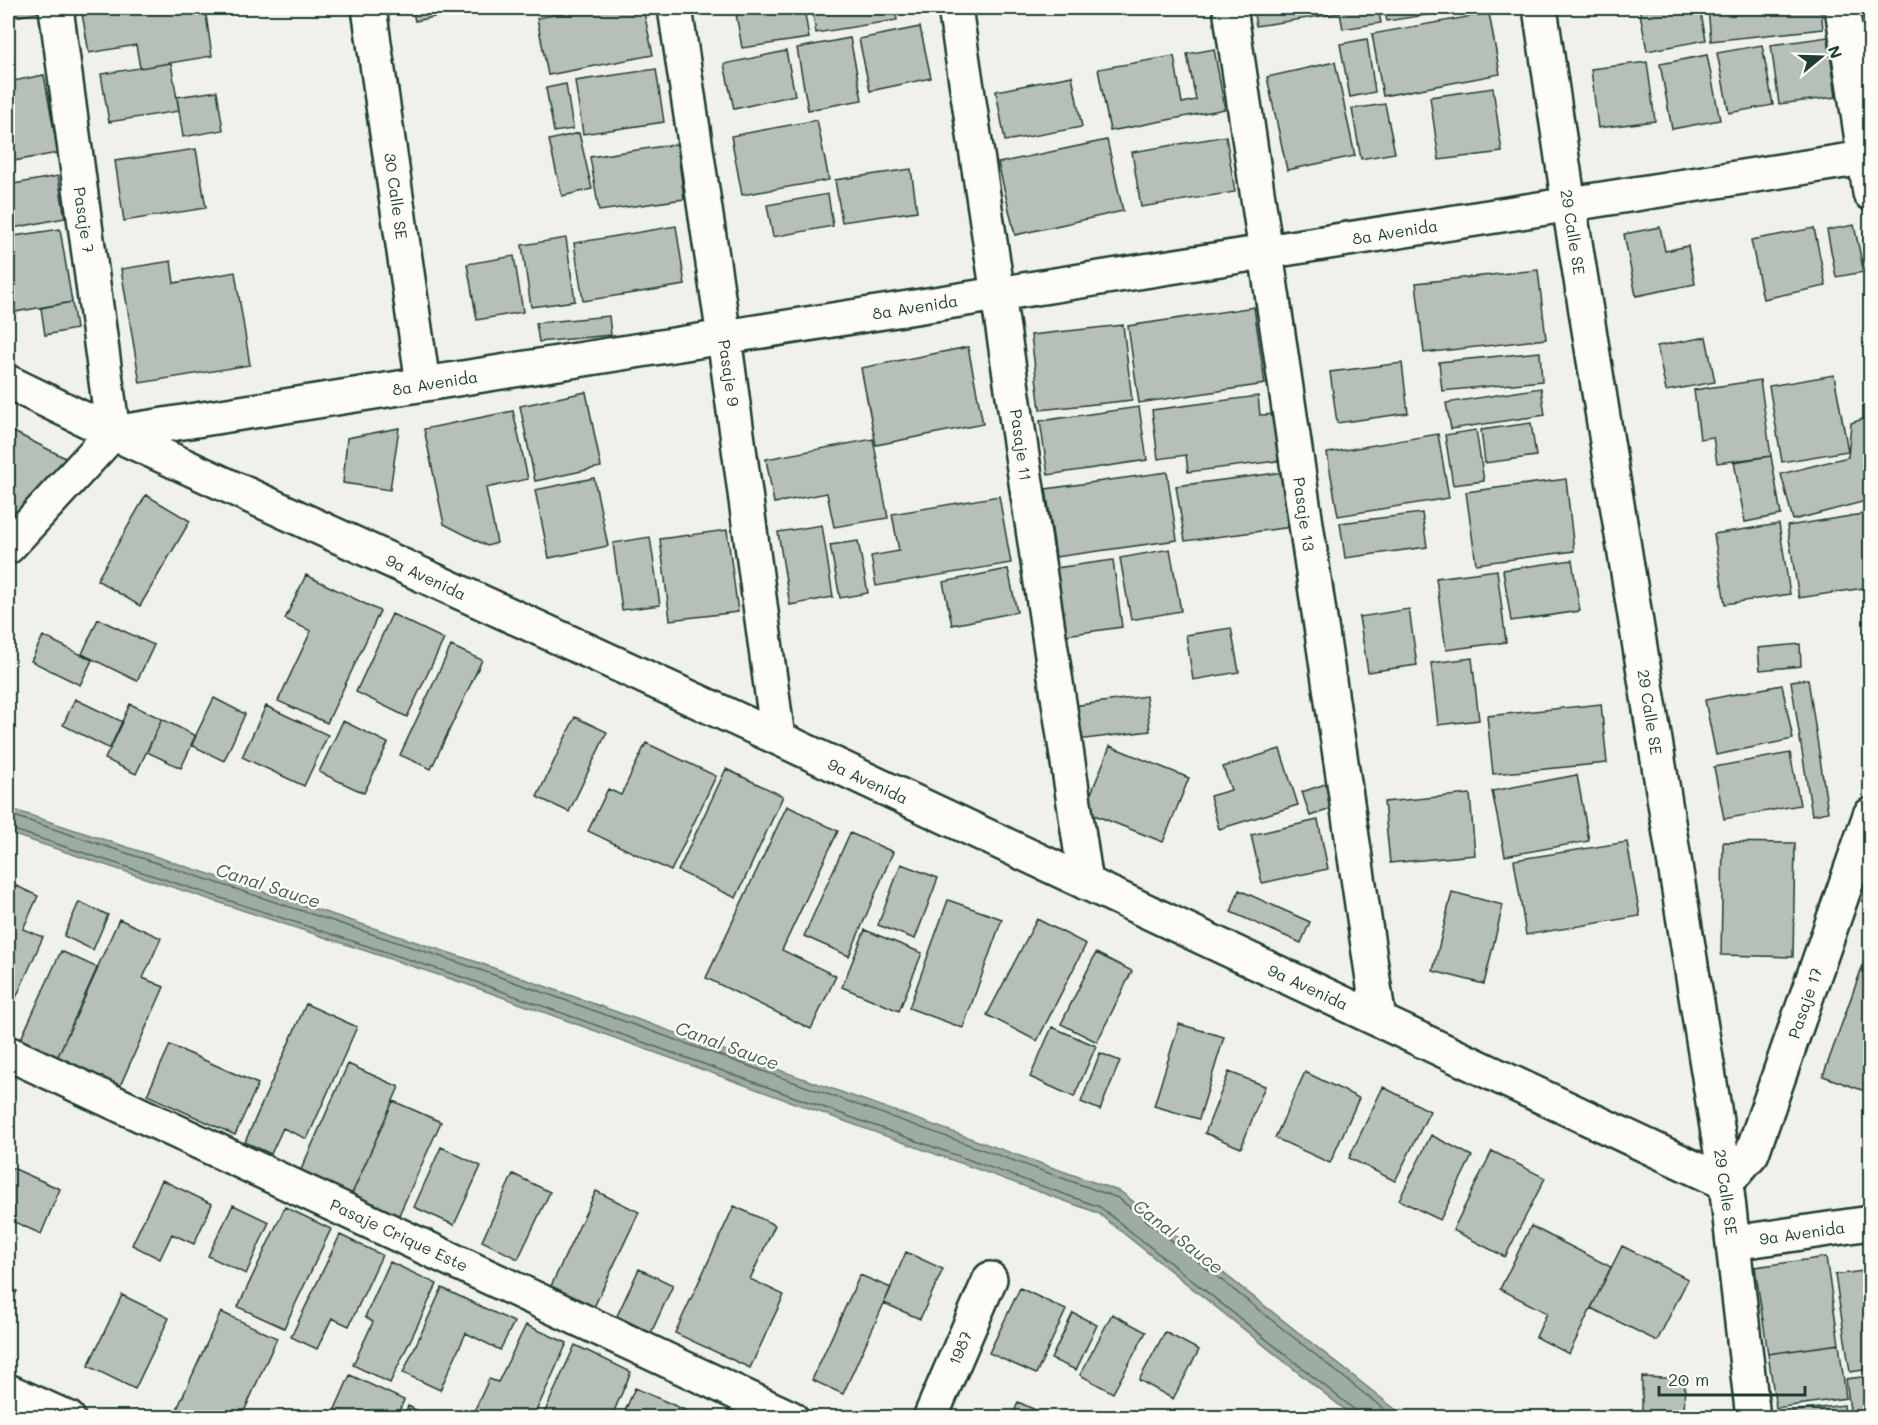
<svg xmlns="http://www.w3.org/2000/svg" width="1878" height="1425" font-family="Mali,sans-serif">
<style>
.water{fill:#9faca4;stroke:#6c8077;stroke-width:1.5}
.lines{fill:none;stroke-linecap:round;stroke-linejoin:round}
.shore{stroke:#526961;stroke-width:1.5}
.building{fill:#b6bfb8;stroke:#1f3d34;stroke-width:1.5}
.minor-casing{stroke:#1f3d34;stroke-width:38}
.minor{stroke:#fdfcf7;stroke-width:33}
.labels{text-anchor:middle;stroke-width:5;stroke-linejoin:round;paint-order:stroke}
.street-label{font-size:16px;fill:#1f3d34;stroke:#fdfcf7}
.water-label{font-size:18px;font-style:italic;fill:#455e56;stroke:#fdfcf7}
</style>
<rect width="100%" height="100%" fill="#f0f1eb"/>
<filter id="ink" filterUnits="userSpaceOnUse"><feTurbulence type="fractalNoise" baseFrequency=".0167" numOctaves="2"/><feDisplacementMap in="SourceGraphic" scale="12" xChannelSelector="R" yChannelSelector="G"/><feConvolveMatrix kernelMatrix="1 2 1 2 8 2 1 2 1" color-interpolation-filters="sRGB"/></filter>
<g filter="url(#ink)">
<path class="water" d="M8,808l466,153 647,231 284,225h-51l-256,-204 -635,-230 -455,-150z"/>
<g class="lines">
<path class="shore" d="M8,814l464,153 646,231 277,220
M8,828l457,150 635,229 255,203 2,8"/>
</g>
<path class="building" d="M8,8h29l1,5 -30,5z
M81,8h124l7,48 -72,12 -4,-23 -47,8z
M412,8h64l-61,13z
M594,8h49l10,47 -105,20 -11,-57z
M735,8h69l5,30 -67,10z
M812,8h83l2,12 -81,13z
M1253,8h125l3,15 -38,6 -3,-16 -84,13z
M1384,8h88l-85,13z
M1639,8h61l6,32 -59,11z
M1708,8h113l2,21 -112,12z
M1489,13l11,61 -117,22 -11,-62z
M920,27l11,51 -61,13 -11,-52z
M1828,37l8,60 -57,7 -8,-59z
M850,38l12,62 -54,10 -11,-62z
M1367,39l8,53 -25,5 -10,-53z
M1762,45l11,60 -44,8 -12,-60z
M1214,49l11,60 -115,22 -12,-62 76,-13 8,47 14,-3 -9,-46z
M786,51l9,44 -61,14 -10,-45z
M1707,55l13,65 -48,9 -12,-65z
M1335,62l20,94 -68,14 -20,-93z
M1647,62l8,59 -57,7 -7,-59z
M171,63l8,48 -70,11 -8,-48z
M656,69l8,53 -81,12 -8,-53z
M44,75l14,78 -50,9v-80z
M1072,76l10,51 -77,14 -9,-50z
M566,84l7,45 -19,3 -8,-44z
M1493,88l9,64 -63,8 -9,-63z
M217,91l6,39 -40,7 -6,-40z
M1385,104l10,49 -34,6 -9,-50z
M817,120l12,60 -87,15 -11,-59z
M579,133l13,56 -30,7 -13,-56z
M1226,136l9,56 -94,15 -9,-55z
M1107,140l16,71 -108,24 -17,-72z
M677,144l7,55 -85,12 -9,-54z
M196,149l10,59 -82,13 -9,-60z
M911,169l6,42 -75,11 -7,-42z
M58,176l7,42 -57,11v-44z
M828,194l5,32 -60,11 -6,-32z
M1854,225l10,47 -28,5 -9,-47z
M676,226l9,59 -102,16 -9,-58z
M1660,227l5,24 23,-5 7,38 -59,12 -12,-62z
M1814,228l12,58 -63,13 -12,-59z
M60,229l12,73 -63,11 -1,-11v-65z
M566,238l9,63 -44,6 -9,-62z
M514,256l9,56 -46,8 -10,-56z
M171,261l3,22 61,-11 15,93 -110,18 -19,-114z
M1538,270l8,69 -122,14 -8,-70z
M72,302l4,27 -31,6 -4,-27z
M1254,307l11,77 -126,19 -11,-77z
M609,316l2,19 -72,7 -3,-19z
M1123,325l9,75 -92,10 -9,-75z
M1706,337l9,45 -49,9 -9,-45z
M968,347l15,77 -107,21 -15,-77z
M1540,352l2,29 -100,10 -3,-29z
M1402,363l6,50 -71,10 -7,-51z
M1834,375l14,76 -66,11 -13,-76z
M1760,380l11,76 -54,7 -4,-26 -13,2 -6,-49z
M1541,388l4,27 -94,14 -5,-26z
M586,392l15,75 -66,14 -15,-75z
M1258,396l2,19 19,-1 6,46 -97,12 -2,-17 -28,4 -6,-49z
M1139,407l8,53 -99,15 -8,-54z
M513,411l15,68 -42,9 11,55 -10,3 -43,-22 -20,-95z
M1866,418l4,15v67l-77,20 -12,-46 67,-17 3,-34z
M1531,423l5,33 -51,7 -4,-33z
M399,428l-9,62 -47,-7 4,-45z
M8,429l89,45 -89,75z
M1476,430l8,51 -31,4 -8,-50z
M1438,434l11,64 -111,18 -11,-63z
M873,439l15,79 -54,9 -7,-34 -53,10 -8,-44z
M1771,456l10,59 -36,7 -11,-60z
M1167,472l10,68 -121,17 -10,-68z
M1284,472l8,55 -107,14 -9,-55z
M594,478l14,68 -59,12 -14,-68z
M1566,479l8,72 -98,13 -10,-72z
M146,495l44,26 -50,85 -43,-26z
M999,496l12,67 -135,23 -5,-30 28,-5 -7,-37z
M1422,513l5,34 -82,11 -5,-35z
M1870,513v74l-71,11 -12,-72z
M1779,524l11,70 -65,10 -11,-70z
M822,525l11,72 -43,8 -12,-73z
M727,530l11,82 -68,8 -10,-81z
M650,537l10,68 -38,5 -9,-67z
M858,541l10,52 -28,5 -10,-53z
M1170,549l11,62 -50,9 -11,-62z
M1113,560l9,67 -56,8 -10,-67z
M1572,560l8,51 -69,10 -8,-51z
M1008,569l9,43 -65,13 -9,-43z
M1497,570l9,72 -60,8 -10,-72z
M306,575l74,36 -53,112 -49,-22 33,-70 -26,-12z
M1409,609l8,56 -49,7 -9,-55z
M392,614l52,25 -37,78 -51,-25z
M98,619l56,26 -17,36 -55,-27z
M1231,628l8,44 -46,8 -7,-45z
M43,636l49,24 -12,25 -49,-24z
M1800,644l1,22 -41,4 -2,-22z
M451,646l31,14 -51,109 -31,-14z
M1472,658l7,62 -41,5 -7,-62z
M1808,679l20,133 -16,3 -21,-134z
M1782,685l11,54 -77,16 -11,-55z
M1146,696l4,35 -73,9 -4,-34z
M214,698l31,16 -21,47 -33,-16z
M75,699l48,23 -13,27 -47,-24z
M130,704l32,15 -26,55 -31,-15z
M1601,704l6,59 -114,11 -6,-58z
M266,706l62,29 -24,51 -62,-29z
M575,717l32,15 -38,80 -32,-15z
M162,719l34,17 -15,32 -34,-16z
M343,721l45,22 -24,50 -45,-21z
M646,743l70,33 -45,95 -83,-40 20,-42 13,6z
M1110,746l79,32 -26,64 -79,-31z
M1280,749l18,56 -79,24 -9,-33 21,-6 -8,-23z
M1790,753l10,52 -76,14 -10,-52z
M726,769l57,27 -47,102 -58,-27z
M1577,775l12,66 -84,15 -13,-65z
M1328,783l3,26 -21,7 -8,-24z
M1470,794l5,61 -85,8 -6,-61z
M787,806l51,25 -56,119 54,26 -25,53 -105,-51z
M1318,820l10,49 -66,14 -11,-48z
M850,833l43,19 -44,104 -45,-20z
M1627,842l13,74 -114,19 -12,-75z
M1723,842l72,1 -2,114 -72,-2z
M901,864l37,14 -23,61 -37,-14z
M8,882l30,14 -15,33 20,8 -35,79z
M1239,890l71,32 -9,21 -70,-31z
M1452,892l51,13 -19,79 -51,-13z
M948,900l54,19 -39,109 -54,-20z
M79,902l29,13 -15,35 -29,-14z
M119,919l42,19 -18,40 21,9 -44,99 -63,-28z
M1037,919l49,25 -49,97 -50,-26z
M865,930l57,23 -23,58 -57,-24z
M1870,945v148l-47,-17z
M61,951l37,17 -41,90 -37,-17z
M1096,953l36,18 -35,71 -36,-18z
M306,1004l51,23 -50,112 -24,-11 -12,26 -26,-12z
M1179,1024l45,13 -25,82 -45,-13z
M1052,1027l44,19 -22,51 -44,-20z
M170,1045l88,39 -23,51 -88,-40z
M1100,1053l20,8 -20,49 -19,-8z
M348,1064l51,23 -48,109 -51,-24z
M1229,1072l36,14 -24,62 -36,-15z
M1305,1072l54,26 -29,65 -55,-25z
M1383,1087l47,24 -35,70 -46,-23z
M393,1101l48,21 -43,95 -47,-21z
M1431,1135l41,21 -32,64 -41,-20z
M441,1147l40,19 -27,59 -40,-18z
M1492,1151l53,27 -40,79 -52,-27z
M8,1166l52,23 -19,45 -33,-15z
M513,1174l37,18 -32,67 -36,-18z
M162,1180l50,24 -18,40 -22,-10 -12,25 -28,-14z
M596,1191l43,21 -45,95 -43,-21z
M233,1205l36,17 -23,52 -38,-18z
M734,1206l41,19 -25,54 34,16 -34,73 -75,-35z
M285,1207l46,22 -47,99 -46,-21z
M1531,1226l80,41 -42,87 -33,-17 11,-24 -47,-24z
M340,1235l42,20 -33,71 -17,-8 -15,31 -26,-12z
M1622,1246l66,33 -31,62 -66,-33z
M906,1252l37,17 -23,50 -36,-16z
M1826,1257l13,87 -71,10 -13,-87z
M390,1262l47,22 -47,99 -37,-18 20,-43 -8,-5z
M639,1269l34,16 -22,48 -34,-17z
M1870,1270v99l-20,3 -15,-97z
M860,1275l31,13 -48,106 -31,-14z
M8,1286l9,5 -9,19z
M442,1288l72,34 -14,28 -34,-17 -26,57 -37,-17z
M1020,1288l46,22 -30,64 -47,-21z
M122,1295l47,23 -34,71 -47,-23z
M221,1312l56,26 -36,80h-68z
M1073,1313l24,12 -21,45 -25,-11z
M1112,1314l34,18 -33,61 -33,-18z
M526,1325l41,18 -34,75h-62l18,-39 9,3z
M1165,1332l34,18 -26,49 -34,-19z
M1839,1344l7,54 -70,10 -8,-54z
M575,1345l56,27 -20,46h-69z
M350,1375l54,25 -8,18h-65z
M1870,1376v42h-19l-5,-39z
M1642,1377l43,2 -1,39h-42z
M635,1388l52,23 -3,7h-62z
M1018,1402l35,16h-41z
M1844,1405l1,13h-58l-1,-6z
M408,1406l24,12h-29z"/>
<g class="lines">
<defs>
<path id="minor" d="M56,8l57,425
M369,8l54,376
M675,8l49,329 54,401
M955,8l131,875
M1230,8l149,1012
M1540,8l29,197 157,978 27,235
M1842,8l28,185
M8,382l105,51 665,305 948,445 26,-30 118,-338
M8,547l105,-114 1757,-276
M8,1053l783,365
M1733,1243l137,-20
M8,1391l60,27
M930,1418l60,-139"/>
</defs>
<use href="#minor" class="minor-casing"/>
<use href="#minor" class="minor"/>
</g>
</g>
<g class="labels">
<g class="street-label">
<text transform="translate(396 196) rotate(82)" y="6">30 Calle SE</text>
<text transform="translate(84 220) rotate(82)" y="6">Pasaje 7</text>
<text transform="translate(1395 232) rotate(-9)" y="6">8a Avenida</text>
<text transform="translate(1573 232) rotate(81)" y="6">29 Calle SE</text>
<text transform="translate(915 307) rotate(-9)" y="6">8a Avenida</text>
<text transform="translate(729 373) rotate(82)" y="6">Pasaje 9</text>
<text transform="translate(435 383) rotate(-9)" y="6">8a Avenida</text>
<text transform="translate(1021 445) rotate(82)" y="6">Pasaje 11</text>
<text transform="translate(1304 514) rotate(82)" y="6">Pasaje 13</text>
<text transform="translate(426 577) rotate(25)" y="6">9a Avenida</text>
<text transform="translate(1650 712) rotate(81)" y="6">29 Calle SE</text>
<text transform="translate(868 781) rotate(25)" y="6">9a Avenida</text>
<text transform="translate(1308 987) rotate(25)" y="6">9a Avenida</text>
<text transform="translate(1805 1003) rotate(-71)" y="6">Pasaje 17</text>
<text transform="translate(1726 1192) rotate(82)" y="6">29 Calle SE</text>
<text transform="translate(1802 1233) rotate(-8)" y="6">9a Avenida</text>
<text transform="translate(399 1235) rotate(25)" y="6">Pasaje Crique Este</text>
<text transform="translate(960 1348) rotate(-67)" y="6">1987</text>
</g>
<g class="water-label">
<text transform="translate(268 886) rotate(18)" y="6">Canal Sauce</text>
<text transform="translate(727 1046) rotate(20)" y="6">Canal Sauce</text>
<text transform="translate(1178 1237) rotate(38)" y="6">Canal Sauce</text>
</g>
</g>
<rect width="1878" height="1425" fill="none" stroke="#fdfcf7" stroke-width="30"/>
<rect x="15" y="15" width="1848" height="1395" fill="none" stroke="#1f3d34" stroke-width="2" filter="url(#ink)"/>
<g transform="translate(1821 57) rotate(71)" stroke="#fdfcf7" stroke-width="4.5" paint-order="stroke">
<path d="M0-4.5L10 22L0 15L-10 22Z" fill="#1f3d34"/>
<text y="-9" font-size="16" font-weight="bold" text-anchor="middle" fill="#1f3d34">N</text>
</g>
<path d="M1659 1386v9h146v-9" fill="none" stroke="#1f3d34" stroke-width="3"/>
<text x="1668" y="1386" font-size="18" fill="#1f3d34" stroke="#fdfcf7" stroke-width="4.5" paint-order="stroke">20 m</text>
</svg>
